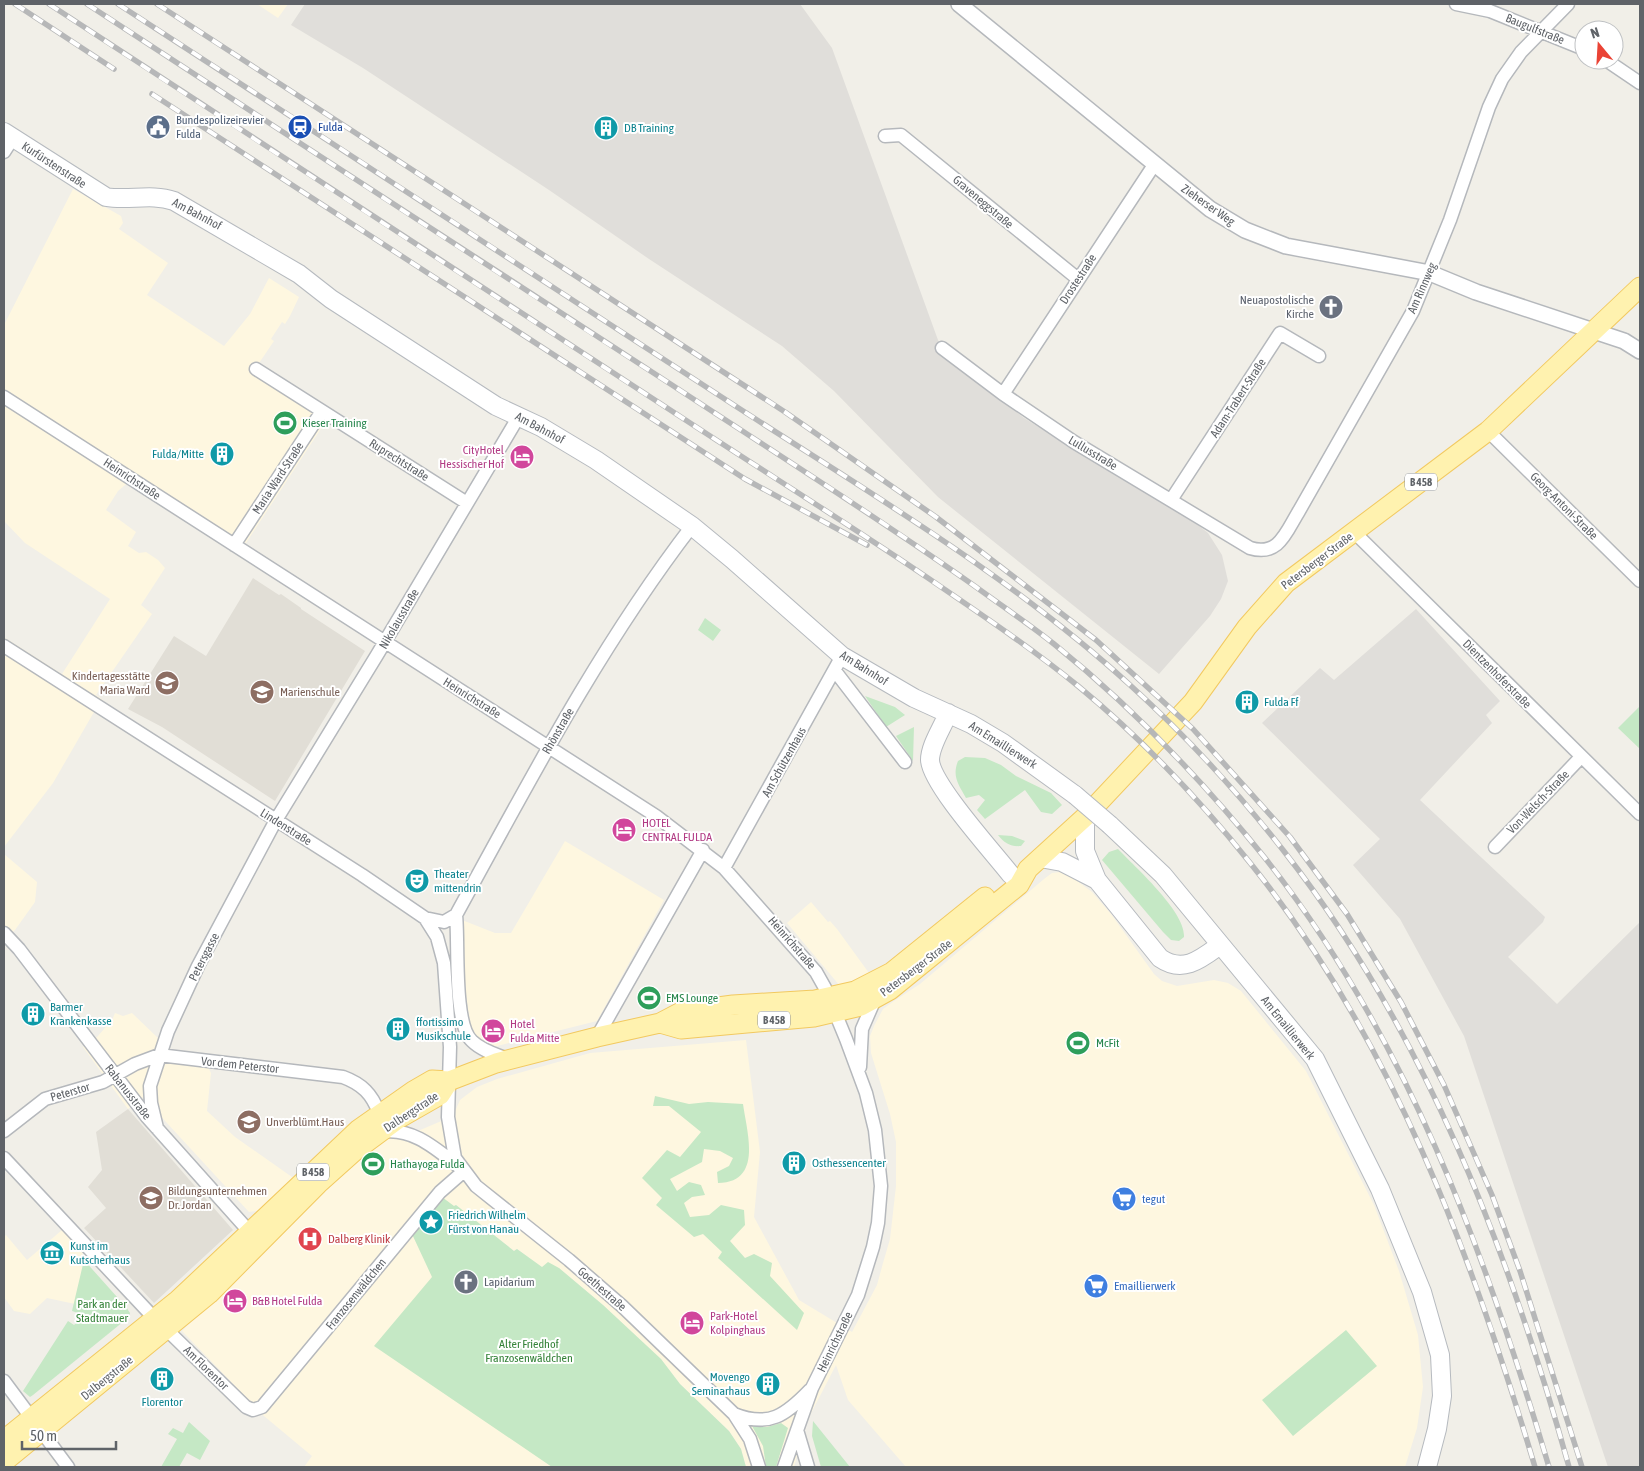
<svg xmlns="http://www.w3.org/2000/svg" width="1644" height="1471" font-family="'Asap Condensed',sans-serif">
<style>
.commercial{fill:#fef7e0}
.industrial{fill:#e0deda}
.education{fill:#e1ded6}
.green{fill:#c5e8c5}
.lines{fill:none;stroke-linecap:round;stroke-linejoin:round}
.minor-casing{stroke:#b5b8bc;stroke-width:15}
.tertiary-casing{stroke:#b5b8bc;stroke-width:18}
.secondary-casing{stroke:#b6babf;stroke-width:20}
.primary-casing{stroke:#f2c960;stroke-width:21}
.minor{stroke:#fff;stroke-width:12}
.tertiary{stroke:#fff;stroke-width:15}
.secondary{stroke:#fff;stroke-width:18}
.primary{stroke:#fff2af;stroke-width:19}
.rail-casing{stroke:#b6b7b8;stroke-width:5.5}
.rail{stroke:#fff;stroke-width:4;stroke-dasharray:11;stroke-linecap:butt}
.secondary-bridge-casing{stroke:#b6babf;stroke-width:20;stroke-linecap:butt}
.secondary-bridge{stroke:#fff;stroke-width:18}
.labels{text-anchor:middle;stroke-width:4;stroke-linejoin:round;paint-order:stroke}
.shield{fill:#fff;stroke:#8f9295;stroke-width:1}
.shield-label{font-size:11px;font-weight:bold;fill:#5f6368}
.street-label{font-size:12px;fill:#5f6368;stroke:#fff}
.service-label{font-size:12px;fill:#4e5e75;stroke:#fff;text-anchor:start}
.transit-label{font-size:12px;fill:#164399;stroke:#fff;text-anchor:start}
.culture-label{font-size:12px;fill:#0d838f;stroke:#fff;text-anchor:start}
.worship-label{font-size:12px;fill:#5b616d;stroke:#fff;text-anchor:end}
.leisure-label{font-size:12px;fill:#27864d;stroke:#fff;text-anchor:start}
.hotel-label{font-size:12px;fill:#b23c85;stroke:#fff;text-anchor:start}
.education-label{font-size:12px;fill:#785e54;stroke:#fff;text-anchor:start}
.shop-label{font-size:12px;fill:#366cbe;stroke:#fff;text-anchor:start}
.health-label{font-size:12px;fill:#be3a42;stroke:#fff;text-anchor:start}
.park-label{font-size:12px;fill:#348238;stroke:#fff}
</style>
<rect width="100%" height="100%" fill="#f1efe8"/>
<path class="commercial" d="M257,4h31l-10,14z
M73,189l48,27 2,7 -4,6 49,34 -21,32 77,51 26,-32 19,-36 30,19 -9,19 -5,8 -3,-2 -11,17 3,2 -21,31 73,49 -80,122 -115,-63 -13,11 -12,19 30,22 -8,14 11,7 7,-1 12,8 7,8 -24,37 11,9 -56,81 7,5 -9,12 -41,71 -49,64v-210l58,37 48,-75 -85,-56 -21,-22v-196z
M565,841l99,59 -67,121 -108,27 -12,-7 -6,-9 -9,-67v-45l33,13h16z
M4,854l33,28 -2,20 -20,28 -11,10z
M1060,872l13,6 19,14 19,22 43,60 8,7 15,5 37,-6 14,3 13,8 65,80 68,134 25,66 19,64 5,52 -6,41 -12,39h-499l-58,-67 -12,-35 -31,60 -11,42h-48l-5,-18 -12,-18 -49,-47 -19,-25 -58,-54 -44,-37h-16l-26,-19 -3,2 -58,-46 -44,29 100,204 40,29h-248l8,-11 -48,-40 -82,-85 84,-85 97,-94 25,-13 16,-2 49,-21 7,-16 17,-13 20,-8 93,-26 156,-13 14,112 -6,65 45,83 53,32 25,-47 6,-22 7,-24 6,-53v-44l-6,-28 -19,-61 -1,-17 4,-10 9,-17 11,-8 26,-17 124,-105 8,-6z
M811,902l17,20 2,-1 7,8 32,44 -29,13 -53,-63z
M115,1013l8,3 9,-3 54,52 22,2 3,6 -4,38 28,26 57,40 6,2 -36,31 -13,2 -106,-115 -15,12 -45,-62 14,-10 15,-17z
M62,1230l20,19 2,11 -9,44 -28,-6 -17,16 -16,-3 -10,-14v-60l2,-2 21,25z"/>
<path class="industrial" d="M305,4h495l32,44 110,303 82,67 174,107 10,8 14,22 6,26 -7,18 -11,17 -51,58 -221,-177 -104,-106 -52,-45 -133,-87 -100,-69 -186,-122 -72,-43z
M1416,609l84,92 -14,14 6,8 -72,77 125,117 -2,5 -35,35 49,47 83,-82v545h-32l-144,-431 -64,-117 -47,-54 27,-26 -118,-116 58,-55 14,12z"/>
<path class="education" d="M253,578l26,17 2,-1 20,14v1l64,42 -90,150 -113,-74 -34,-18 46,-73 32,20z
M128,1109l105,121 -79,73 -70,-75 22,-20 -18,-21 14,-17 -6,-38z"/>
<path class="green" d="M705,618l16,12 -8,11 -15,-11z
M865,696l30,11 10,8 -19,12z
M1640,706v43l-22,-21z
M914,727l-1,34 -17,-25z
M965,757l20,1 16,7 15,11 35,17 11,12 -10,9 -11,-2 -16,-22 -40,29 -8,-9 8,-10 -6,-5 -13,3c-8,-14 -14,-22 -8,-37z
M998,835l14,1 13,5 -4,5c-10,1 -17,-3 -23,-11z
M1118,849c17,18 68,63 66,88l-5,4 -8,-1 -8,-8 -61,-72 7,-8z
M655,1096l34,8 19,-2 35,2c4,29 20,78 -25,79l-1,-11 12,-6 4,-8 -13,-7 -16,-2 -2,13 -32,17 7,12 12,-9 12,3 4,10 -13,2 -8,6 6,14 19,-2 12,-10 23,5 1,15 -15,16 15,17 9,-4 18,9 -2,13 34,37 -7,17 -79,-72 4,-6 -19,-18 -9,3 -38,-32 6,-7 -20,-20 25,-28 13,7 21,-25 -32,-26h-16z
M442,1197l12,9 2,-1 58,46 3,-2 25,18 6,-5 11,6 44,37 58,54 19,25 49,47 12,18 5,18h-194l-178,-121 58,-69 -20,-43z
M84,1260l42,47 4,6 -1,4 -96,78 -3,2 -7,-6 45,-70 6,4 7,-6v-5l-9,-3z
M1346,1330l31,36 -84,70 -31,-36z
M813,1421l37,46h-29l-9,-31z
M189,1422l21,19 -10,19 -13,-7 -8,14h-18l16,-28 -9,-5 5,-6 10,5z
M781,1423l7,5 -12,39h-10l-3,-21 -11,-20 15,1z"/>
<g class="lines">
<defs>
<path id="minor" d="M1456,4l34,7 94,38
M1606,60l34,23
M885,136l16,-1 177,144
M4,152l9,-14
M942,348l61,46 71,48 176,106c29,9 36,-16 49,-37l114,-200 37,-91 39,-113 13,-28 19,-27 47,-48
M256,369l211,134
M1003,394l151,-229
M4,397l652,419 68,52 92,104 9,16 21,51 20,54 9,37 6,56 -3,37 -5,24 -15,48 -46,93 -28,79
M1488,431l152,150
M1171,500l109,-167 39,23
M1355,533l285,281
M234,545l88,-134
M4,646l358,229 63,43 12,19 7,26 6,84 -2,70 7,41 21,28 93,74 53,46 112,108 16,25 9,28
M835,671l70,91
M1495,847l86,-90
M724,868l118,-212
M456,915c3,27 -3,109 16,126 10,10 26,14 38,19
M425,918l19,4 12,-7c73,-133 143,-268 236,-389
M4,933l15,16 128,168 108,121
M597,1037l106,-187
M860,1067l2,-38 13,-30
M157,1128l-6,-25 -1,-17 18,-55 30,-65 78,-146 101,-165 142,-239
M4,1131l41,-32 58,-17 32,-18 24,-9 184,22c19,7 29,17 36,36
M381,1132c31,-5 54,16 77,34
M4,1158l151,161
M167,1330l79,77 7,3 9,-3 178,-215 24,-21
M4,1381l64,86
M734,1414c35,14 52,1 76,-24
M797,1430l11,37"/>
<path id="tertiary" d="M959,4l251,205 35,21 41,16 144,27 46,19 148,49 16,10"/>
<path id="secondary" d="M4,132l102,65c23,4 45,-4 68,4l125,73 32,25 165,107 45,21 55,33 96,66 40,33 110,97 72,42 57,26 32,19 72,52
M948,713c-5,14 -18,32 -18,47 1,24 64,93 81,115
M1085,817v34l12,29 63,78c23,16 41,1 60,-13
M1110,825l53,50 152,184 65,130 42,103 18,63 2,41 -5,33 -10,38
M1040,858l22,4 35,18"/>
<path id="primary" d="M660,1023l21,6 133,-12 47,-11 29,-16 129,-105 9,-16 57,-52 108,-115 54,-75 39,-44 202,-152 152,-144
M4,1440l174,-140 181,-171 54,-38 19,-11 17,1 47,-18 101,-26 63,-14 21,-11 52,-7 82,-5 40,-9 37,-19 93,-75
M4,1462l205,-168 109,-110 38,-34 42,-31 42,-24 9,-14"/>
</defs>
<use href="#minor" class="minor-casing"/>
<use href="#tertiary" class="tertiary-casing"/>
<use href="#secondary" class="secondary-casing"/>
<use href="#primary" class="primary-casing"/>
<use href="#minor" class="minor"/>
<use href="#tertiary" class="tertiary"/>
<use href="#secondary" class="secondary"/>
<use href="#primary" class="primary"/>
<defs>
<path id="rail" d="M15,4l99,65
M49,4c211,139 423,277 635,415 81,53 164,105 244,159 51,35 102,69 150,108 63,52 122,114 173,178 142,177 220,389 284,603
M87,4c195,127 389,255 585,381 102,67 205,132 304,202 26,19 53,37 78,57 77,62 149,137 211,214 141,178 220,393 284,609
M118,4c207,134 413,269 619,403 134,87 275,170 393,278 55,50 107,106 153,165 141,180 225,398 286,617
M157,4l628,408 151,105 160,123 97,89 97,108 57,77 54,88 43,83 48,110 28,76 62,196
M152,94l593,385 122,66"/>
</defs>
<use href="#rail" class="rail-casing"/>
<use href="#rail" class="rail"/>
<defs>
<path id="secondary-bridge" d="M1075,795l35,30"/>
</defs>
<use href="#secondary-bridge" class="secondary-bridge-casing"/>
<use href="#secondary-bridge" class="secondary-bridge"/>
</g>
<defs>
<symbol id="civic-disc" viewBox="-11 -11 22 22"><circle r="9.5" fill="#5c6f8a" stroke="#fff"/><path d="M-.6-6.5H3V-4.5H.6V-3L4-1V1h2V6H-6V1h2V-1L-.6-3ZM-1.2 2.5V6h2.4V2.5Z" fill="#fff"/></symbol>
<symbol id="station-disc" viewBox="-11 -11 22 22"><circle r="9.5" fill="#1a4fb4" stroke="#fff"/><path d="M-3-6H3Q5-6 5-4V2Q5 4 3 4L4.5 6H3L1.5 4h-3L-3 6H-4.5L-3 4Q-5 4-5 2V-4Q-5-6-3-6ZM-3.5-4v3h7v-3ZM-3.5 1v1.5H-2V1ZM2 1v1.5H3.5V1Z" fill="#fff"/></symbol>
<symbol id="building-disc" viewBox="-11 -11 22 22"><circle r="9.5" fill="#0f9aa8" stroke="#fff"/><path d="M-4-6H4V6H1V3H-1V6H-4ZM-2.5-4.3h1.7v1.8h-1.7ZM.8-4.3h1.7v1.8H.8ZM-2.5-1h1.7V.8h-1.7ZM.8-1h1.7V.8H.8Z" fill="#fff"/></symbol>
<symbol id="church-disc" viewBox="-11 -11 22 22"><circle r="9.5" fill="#6b7280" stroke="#fff"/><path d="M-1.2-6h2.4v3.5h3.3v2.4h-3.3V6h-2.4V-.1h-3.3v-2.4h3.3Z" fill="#fff"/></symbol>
<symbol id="stadium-disc" viewBox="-11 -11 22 22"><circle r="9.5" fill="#2e9e5b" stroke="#fff"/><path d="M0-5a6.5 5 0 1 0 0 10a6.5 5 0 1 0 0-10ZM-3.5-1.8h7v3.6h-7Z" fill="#fff"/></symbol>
<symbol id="hotel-disc" viewBox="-11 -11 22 22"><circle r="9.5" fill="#d1479c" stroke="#fff"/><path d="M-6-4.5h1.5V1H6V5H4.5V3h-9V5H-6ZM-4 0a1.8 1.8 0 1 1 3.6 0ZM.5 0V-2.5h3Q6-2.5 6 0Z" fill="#fff"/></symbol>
<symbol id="school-disc" viewBox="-11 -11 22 22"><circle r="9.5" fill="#8d6e63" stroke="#fff"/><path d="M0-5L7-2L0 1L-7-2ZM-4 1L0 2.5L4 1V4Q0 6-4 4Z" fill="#fff"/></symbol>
<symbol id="theatre-disc" viewBox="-11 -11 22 22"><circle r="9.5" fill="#0f9aa8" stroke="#fff"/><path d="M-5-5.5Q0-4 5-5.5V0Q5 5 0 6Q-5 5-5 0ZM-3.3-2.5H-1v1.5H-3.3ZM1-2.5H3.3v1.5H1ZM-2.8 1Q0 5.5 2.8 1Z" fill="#fff"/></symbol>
<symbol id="supermarket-disc" viewBox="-11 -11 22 22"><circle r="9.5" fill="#3f7fe0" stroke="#fff"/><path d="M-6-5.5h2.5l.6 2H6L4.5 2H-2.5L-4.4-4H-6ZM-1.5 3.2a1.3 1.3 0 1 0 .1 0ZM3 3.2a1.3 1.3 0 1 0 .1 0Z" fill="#fff"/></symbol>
<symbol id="sight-disc" viewBox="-11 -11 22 22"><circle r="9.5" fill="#0f9aa8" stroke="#fff"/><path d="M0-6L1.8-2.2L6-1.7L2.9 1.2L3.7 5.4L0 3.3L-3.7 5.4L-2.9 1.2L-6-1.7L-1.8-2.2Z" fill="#fff"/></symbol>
<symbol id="hospital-disc" viewBox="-11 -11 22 22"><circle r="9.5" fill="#e0444e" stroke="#fff"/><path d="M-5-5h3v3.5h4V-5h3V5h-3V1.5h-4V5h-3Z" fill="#fff"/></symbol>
<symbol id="museum-disc" viewBox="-11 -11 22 22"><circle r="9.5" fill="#0f9aa8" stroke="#fff"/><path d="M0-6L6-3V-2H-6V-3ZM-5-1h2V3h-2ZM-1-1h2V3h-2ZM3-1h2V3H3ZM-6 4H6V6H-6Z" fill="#fff"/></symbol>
</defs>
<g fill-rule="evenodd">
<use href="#civic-disc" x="144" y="113" width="28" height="28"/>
<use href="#station-disc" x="286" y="113" width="28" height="28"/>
<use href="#building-disc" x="592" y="114" width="28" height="28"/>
<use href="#church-disc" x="1317" y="293" width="28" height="28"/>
<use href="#stadium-disc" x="271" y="409" width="28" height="28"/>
<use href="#building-disc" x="208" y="440" width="28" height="28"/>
<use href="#hotel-disc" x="508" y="443" width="28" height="28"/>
<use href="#school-disc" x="153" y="669" width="28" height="28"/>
<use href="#school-disc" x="248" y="678" width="28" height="28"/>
<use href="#building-disc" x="1233" y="688" width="28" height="28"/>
<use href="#hotel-disc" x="610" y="816" width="28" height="28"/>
<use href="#theatre-disc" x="403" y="867" width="28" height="28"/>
<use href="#stadium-disc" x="635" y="984" width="28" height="28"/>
<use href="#building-disc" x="19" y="1000" width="28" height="28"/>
<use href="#building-disc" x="384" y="1015" width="28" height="28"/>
<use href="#hotel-disc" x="479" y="1017" width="28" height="28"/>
<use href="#stadium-disc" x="1064" y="1029" width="28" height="28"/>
<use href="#school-disc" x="235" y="1108" width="28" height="28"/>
<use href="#building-disc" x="780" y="1149" width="28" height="28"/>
<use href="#stadium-disc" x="359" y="1150" width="28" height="28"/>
<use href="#school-disc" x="137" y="1184" width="28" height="28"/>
<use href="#supermarket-disc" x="1110" y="1185" width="28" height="28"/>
<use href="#sight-disc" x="417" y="1208" width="28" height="28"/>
<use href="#hospital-disc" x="296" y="1225" width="28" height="28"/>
<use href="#museum-disc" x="38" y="1239" width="28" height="28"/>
<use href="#church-disc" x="452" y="1268" width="28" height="28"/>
<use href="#supermarket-disc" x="1082" y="1272" width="28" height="28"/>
<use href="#hotel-disc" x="221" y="1287" width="28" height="28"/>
<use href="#hotel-disc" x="678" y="1309" width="28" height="28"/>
<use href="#building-disc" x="148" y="1365" width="28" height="28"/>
<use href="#building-disc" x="754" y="1370" width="28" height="28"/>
</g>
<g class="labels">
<g class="shield">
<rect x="1405" y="473.5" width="32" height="17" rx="4"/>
<rect x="758" y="1011.5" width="32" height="17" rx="4"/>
<rect x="297" y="1163.5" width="32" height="17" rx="4"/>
</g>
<g class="shield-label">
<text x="1421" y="486">B 458</text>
<text x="774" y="1024">B 458</text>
<text x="313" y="1176">B 458</text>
</g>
<g class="street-label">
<text transform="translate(1535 29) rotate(22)" y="4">Baugulfstraße</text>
<text transform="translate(54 165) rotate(33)" y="4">Kurfürstenstraße</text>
<text transform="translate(983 202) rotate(40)" y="4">Graveneggstraße</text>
<text transform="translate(1208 205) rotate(35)" y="4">Zieherser Weg</text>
<text transform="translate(197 214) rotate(28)" y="4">Am Bahnhof</text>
<text transform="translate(1078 279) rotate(-57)" y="4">Drostestraße</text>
<text transform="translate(1422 288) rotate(-66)" y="4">Am Rinnweg</text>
<text transform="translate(1238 398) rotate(-57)" y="4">Adam-Trabert-Straße</text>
<text transform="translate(540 428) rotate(28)" y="4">Am Bahnhof</text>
<text transform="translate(1093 453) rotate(31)" y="4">Lullusstraße</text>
<text transform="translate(399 460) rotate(32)" y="4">Ruprechtstraße</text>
<text transform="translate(278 478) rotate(-57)" y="4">Maria-Ward-Straße</text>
<text transform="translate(132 479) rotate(33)" y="4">Heinrichstraße</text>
<text transform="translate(1564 506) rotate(45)" y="4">Georg-Antoni-Straße</text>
<text transform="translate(1317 561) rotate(-37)" y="4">Petersberger Straße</text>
<text transform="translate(399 619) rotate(-60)" y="4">Nikolausstraße</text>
<text transform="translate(864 668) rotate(32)" y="4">Am Bahnhof</text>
<text transform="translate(1497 674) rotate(45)" y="4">Dientzenhoferstraße</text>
<text transform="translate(472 698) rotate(32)" y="4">Heinrichstraße</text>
<text transform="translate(558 731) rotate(-60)" y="4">Rhönstraße</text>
<text transform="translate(1003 745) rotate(32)" y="4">Am Emaillierwerk</text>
<text transform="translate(784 762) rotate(-61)" y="4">Am Schützenhaus</text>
<text transform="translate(1538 802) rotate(-46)" y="4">Von-Welsch-Straße</text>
<text transform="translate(286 827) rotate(32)" y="4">Lindenstraße</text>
<text transform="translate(792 943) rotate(49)" y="4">Heinrichstraße</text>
<text transform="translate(204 957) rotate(-63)" y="4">Petersgasse</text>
<text transform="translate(916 968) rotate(-37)" y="4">Petersberger Straße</text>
<text transform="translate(1288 1028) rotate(51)" y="4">Am Emaillierwerk</text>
<text transform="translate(240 1065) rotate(6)" y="4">Vor dem Peterstor</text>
<text transform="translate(70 1092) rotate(-16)" y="4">Peterstor</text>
<text transform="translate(128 1092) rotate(52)" y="4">Rabanusstraße</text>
<text transform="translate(411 1112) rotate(-33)" y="4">Dalbergstraße</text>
<text transform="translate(602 1289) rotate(41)" y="4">Goethestraße</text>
<text transform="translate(356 1294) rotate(-51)" y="4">Franzosenwäldchen</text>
<text transform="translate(835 1342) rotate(-64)" y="4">Heinrichstraße</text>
<text transform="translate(206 1368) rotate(44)" y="4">Am Florentor</text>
<text transform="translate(107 1378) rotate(-39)" y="4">Dalbergstraße</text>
</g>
<g class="service-label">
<text x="176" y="124">Bundespolizeirevier<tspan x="176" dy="14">Fulda</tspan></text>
</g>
<g class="transit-label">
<text x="318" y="131">Fulda</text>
</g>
<g class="culture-label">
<text x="624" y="132">DB Training</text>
<text x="204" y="458" text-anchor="end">Fulda/Mitte</text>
<text x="1264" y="706">Fulda Ff</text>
<text x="434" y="878">Theater<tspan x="434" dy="14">mittendrin</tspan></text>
<text x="50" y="1011">Barmer<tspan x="50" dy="14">Krankenkasse</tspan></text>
<text x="416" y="1026">ffortissimo<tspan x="416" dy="14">Musikschule</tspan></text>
<text x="812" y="1167">Osthessencenter</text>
<text x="448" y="1219">Friedrich Wilhelm<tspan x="448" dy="14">Fürst von Hanau</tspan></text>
<text x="70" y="1250">Kunst im<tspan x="70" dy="14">Kutscherhaus</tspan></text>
<text x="750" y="1381" text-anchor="end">Movengo<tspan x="750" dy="14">Seminarhaus</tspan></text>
<text x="162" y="1406" text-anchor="middle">Florentor</text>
</g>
<g class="worship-label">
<text x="1314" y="304">Neuapostolische<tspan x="1314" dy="14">Kirche</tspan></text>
<text x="484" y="1286" text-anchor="start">Lapidarium</text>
</g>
<g class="leisure-label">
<text x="302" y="427">Kieser Training</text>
<text x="666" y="1002">EMS Lounge</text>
<text x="1096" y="1047">McFit</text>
<text x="390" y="1168">Hathayoga Fulda</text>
</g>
<g class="hotel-label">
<text x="504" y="454" text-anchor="end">CityHotel<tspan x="504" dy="14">Hessischer Hof</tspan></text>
<text x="642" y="827">HOTEL<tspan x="642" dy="14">CENTRAL FULDA</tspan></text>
<text x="510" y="1028">Hotel<tspan x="510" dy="14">Fulda Mitte</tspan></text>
<text x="252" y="1305">B&amp;B Hotel Fulda</text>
<text x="710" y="1320">Park-Hotel<tspan x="710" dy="14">Kolpinghaus</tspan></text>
</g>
<g class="education-label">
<text x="150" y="680" text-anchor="end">Kindertagesstätte<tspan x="150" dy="14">Maria Ward</tspan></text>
<text x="280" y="696">Marienschule</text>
<text x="266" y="1126">Unverblümt.Haus</text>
<text x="168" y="1195">Bildungsunternehmen<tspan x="168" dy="14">Dr. Jordan</tspan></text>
</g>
<g class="shop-label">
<text x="1142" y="1203">tegut</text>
<text x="1114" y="1290">Emaillierwerk</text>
</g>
<g class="health-label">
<text x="328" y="1243">Dalberg Klinik</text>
</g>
<g class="park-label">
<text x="102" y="1308">Park an der<tspan x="102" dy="14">Stadtmauer</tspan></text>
<text x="529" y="1348">Alter Friedhof<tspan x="529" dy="14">Franzosenwäldchen</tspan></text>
</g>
</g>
<rect width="1644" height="1471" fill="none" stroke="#5f6368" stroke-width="10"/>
<g transform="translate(1599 45) rotate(342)"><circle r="24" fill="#ffffff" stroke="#bfc1c3"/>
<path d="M0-4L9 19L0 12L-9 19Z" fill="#ea4335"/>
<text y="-8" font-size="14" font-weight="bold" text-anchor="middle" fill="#5f6368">N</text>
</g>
<path d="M22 1441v8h94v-8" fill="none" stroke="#5f6368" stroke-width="2.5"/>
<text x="30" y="1441" font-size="15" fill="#5f6368" stroke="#ffffff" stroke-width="4" paint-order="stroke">50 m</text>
</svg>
